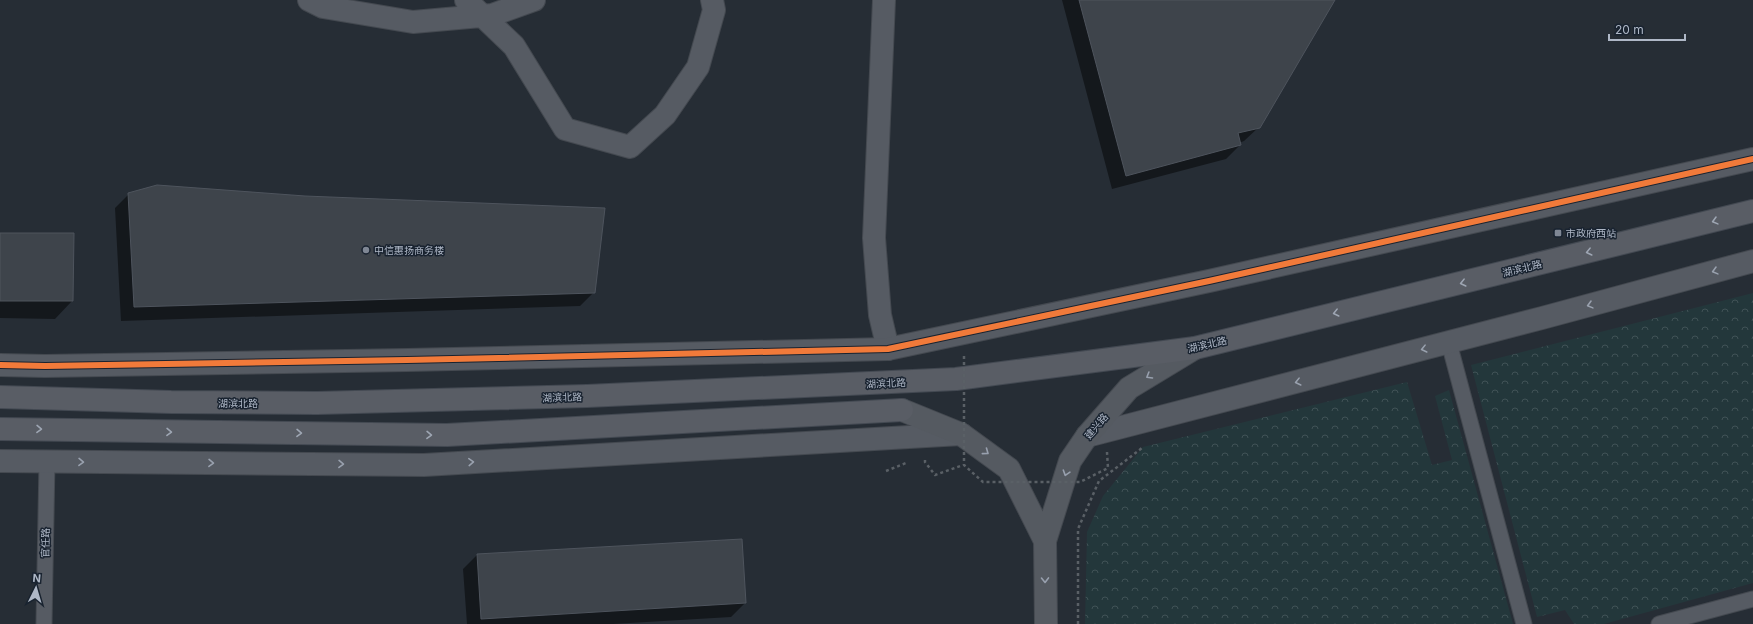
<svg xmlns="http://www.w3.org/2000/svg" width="1753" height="624" font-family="Inter,'Noto Sans SC',sans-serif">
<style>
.forest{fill:url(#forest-crowns)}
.shadow{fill:#0007}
.building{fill:#3e444b;stroke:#4e545d}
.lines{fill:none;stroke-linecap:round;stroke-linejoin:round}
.service-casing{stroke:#444950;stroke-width:17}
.minor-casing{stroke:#444950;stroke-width:24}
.tertiary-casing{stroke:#444950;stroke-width:24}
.secondary-casing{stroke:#444950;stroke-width:24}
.primary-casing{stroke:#434952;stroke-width:24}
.path{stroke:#5a6066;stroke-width:2.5;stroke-dasharray:3 3;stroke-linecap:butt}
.service{stroke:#565b63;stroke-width:15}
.minor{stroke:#565b63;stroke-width:22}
.tertiary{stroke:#565b63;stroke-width:22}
.secondary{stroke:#555a61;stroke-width:22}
.primary{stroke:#595d65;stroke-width:22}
.path-bridge{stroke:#5a6066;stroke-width:2.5;stroke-dasharray:3 3;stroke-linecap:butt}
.cycleway-casing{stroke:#192330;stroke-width:8}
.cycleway{stroke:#f17a3a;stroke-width:6}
.oneway{stroke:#9ea6b3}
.oneway2{stroke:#99a1ae}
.oneway3{stroke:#98a0ae}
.poi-dot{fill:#7f8794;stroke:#192330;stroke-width:1.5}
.labels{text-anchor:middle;stroke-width:3;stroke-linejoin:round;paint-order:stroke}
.poi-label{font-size:10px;fill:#afb8c7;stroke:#192330;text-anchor:start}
.street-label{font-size:10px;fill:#afb8c7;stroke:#192330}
</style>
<defs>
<pattern id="forest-crowns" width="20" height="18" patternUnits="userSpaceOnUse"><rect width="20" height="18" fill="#23373b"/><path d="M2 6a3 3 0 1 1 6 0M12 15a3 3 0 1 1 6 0" fill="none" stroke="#405256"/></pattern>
</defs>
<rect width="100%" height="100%" fill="#262d35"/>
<path class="forest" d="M1753,293v290l-149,41h-30l-9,-14 -28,7 -66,-252z
M1407,382l25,83 20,-5 -17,-64 14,-6 64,234h-428l2,-92 16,-36 40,-49z"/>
<path class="shadow" d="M1062,0h272l-75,127 -15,14 -5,2 1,2 -14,14 -114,30z
M129,194l176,3 289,95 -14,14 -459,15 -6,-113z
M0,234l72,67 -17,18 -55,-1z
M741,540l4,63 -14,14 -118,7h-146l-4,-55 14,-14z"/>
<path class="building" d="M1079,0h256l-75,128 -22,5 3,12 -115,31z
M157,185l148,11 300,12 -10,85 -461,14 -6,-114z
M0,233h74l-1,68h-73z
M742,539l4,64 -265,16 -4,-65z"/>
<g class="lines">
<defs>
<path id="service" d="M1449,343l75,281
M44,624l3,-163
M1659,624l94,-25"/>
<path id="minor" d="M309,0l14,7 90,15 79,-7 42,-15
M466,0l48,46 51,83 65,18 35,-32 33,-48 16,-57 -2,-10
M884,0l-10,238 6,77 8,34"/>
<path id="tertiary" d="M0,365l45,1 362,-6 481,-11 321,-68 544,-122
M1087,436l455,-118 211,-57
M0,461l424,4 537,-31"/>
<path id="secondary" d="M902,410l59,24 48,35 36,72
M1046,624l-1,-83 25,-80 17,-25 42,-48 66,-40"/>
<path id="primary" d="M0,397l171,5 146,1 270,-7 369,-17 239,-31 558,-137
M0,429l447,6 455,-25"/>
</defs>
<use href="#service" class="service-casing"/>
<use href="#minor" class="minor-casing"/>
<use href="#tertiary" class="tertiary-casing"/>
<use href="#secondary" class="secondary-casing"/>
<use href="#primary" class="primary-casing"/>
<path class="path" d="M925,460v2l10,13 28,-10
M886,471l20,-8
M1078,624v-95l21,-48 43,-33"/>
<use href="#service" class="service"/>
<use href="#minor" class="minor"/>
<use href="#tertiary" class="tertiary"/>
<use href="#secondary" class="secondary"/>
<use href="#primary" class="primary"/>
<path class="path-bridge" d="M964,356v109l19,17h97l28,-14 -1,-16"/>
<defs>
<path id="cycleway" d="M0,365l45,1 362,-6 481,-11 321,-68 544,-122"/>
</defs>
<use href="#cycleway" class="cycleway-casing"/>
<use href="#cycleway" class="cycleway"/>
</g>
<defs><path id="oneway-chevron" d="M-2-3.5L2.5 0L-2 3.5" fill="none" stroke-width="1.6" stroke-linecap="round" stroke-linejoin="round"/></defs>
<g class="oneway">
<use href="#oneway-chevron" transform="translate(1715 221) rotate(165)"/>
<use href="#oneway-chevron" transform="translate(1589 252) rotate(166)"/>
<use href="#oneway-chevron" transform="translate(1463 283) rotate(166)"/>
<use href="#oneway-chevron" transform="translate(1336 313) rotate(166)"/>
<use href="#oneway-chevron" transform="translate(39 429) rotate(1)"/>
<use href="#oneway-chevron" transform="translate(169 432) rotate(1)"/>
<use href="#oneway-chevron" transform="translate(299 433) rotate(1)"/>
<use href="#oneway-chevron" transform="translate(429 435) rotate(1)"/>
</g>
<g class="oneway2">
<use href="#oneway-chevron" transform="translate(1715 271) rotate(165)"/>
<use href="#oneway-chevron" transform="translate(1590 305) rotate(165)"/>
<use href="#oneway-chevron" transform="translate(1424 349) rotate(166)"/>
<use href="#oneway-chevron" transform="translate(1298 382) rotate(166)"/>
<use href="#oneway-chevron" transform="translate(81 462) rotate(1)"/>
<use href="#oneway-chevron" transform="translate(471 462) rotate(-3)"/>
<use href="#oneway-chevron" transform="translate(211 463) rotate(1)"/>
<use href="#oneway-chevron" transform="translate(341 464) rotate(1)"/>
</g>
<g class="oneway3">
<use href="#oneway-chevron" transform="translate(1149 376) rotate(149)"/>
<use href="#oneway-chevron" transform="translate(986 452) rotate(36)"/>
<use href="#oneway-chevron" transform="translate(1066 473) rotate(108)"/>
<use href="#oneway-chevron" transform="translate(1045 580) rotate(89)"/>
</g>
<g class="poi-dot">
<rect x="1554" y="229" width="8" height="8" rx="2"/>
<circle cx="366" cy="250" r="4"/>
</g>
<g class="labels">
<g class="poi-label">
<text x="1566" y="237">市政府西站</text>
<text x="374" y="254">中信惠扬商务楼</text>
</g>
<g class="street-label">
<text transform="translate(1522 268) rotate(-14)" y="4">湖滨北路</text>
<text transform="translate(1207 344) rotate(-13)" y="4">湖滨北路</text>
<text transform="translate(886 383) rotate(-3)" y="4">湖滨北路</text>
<text transform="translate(562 397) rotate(-2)" y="4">湖滨北路</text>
<text x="238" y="407">湖滨北路</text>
<text transform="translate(1096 426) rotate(-50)" y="4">建兴路</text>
<text transform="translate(45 543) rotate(-89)" y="4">官任路</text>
</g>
</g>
<g transform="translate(36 588) rotate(5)" stroke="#192330" stroke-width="3" paint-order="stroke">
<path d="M0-3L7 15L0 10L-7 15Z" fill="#afb8c7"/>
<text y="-6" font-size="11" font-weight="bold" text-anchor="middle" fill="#afb8c7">N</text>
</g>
<path d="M1609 34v6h76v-6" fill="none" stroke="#afb8c7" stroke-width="2"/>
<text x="1615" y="34" font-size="12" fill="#afb8c7" stroke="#192330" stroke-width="3" paint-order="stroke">20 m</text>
</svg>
